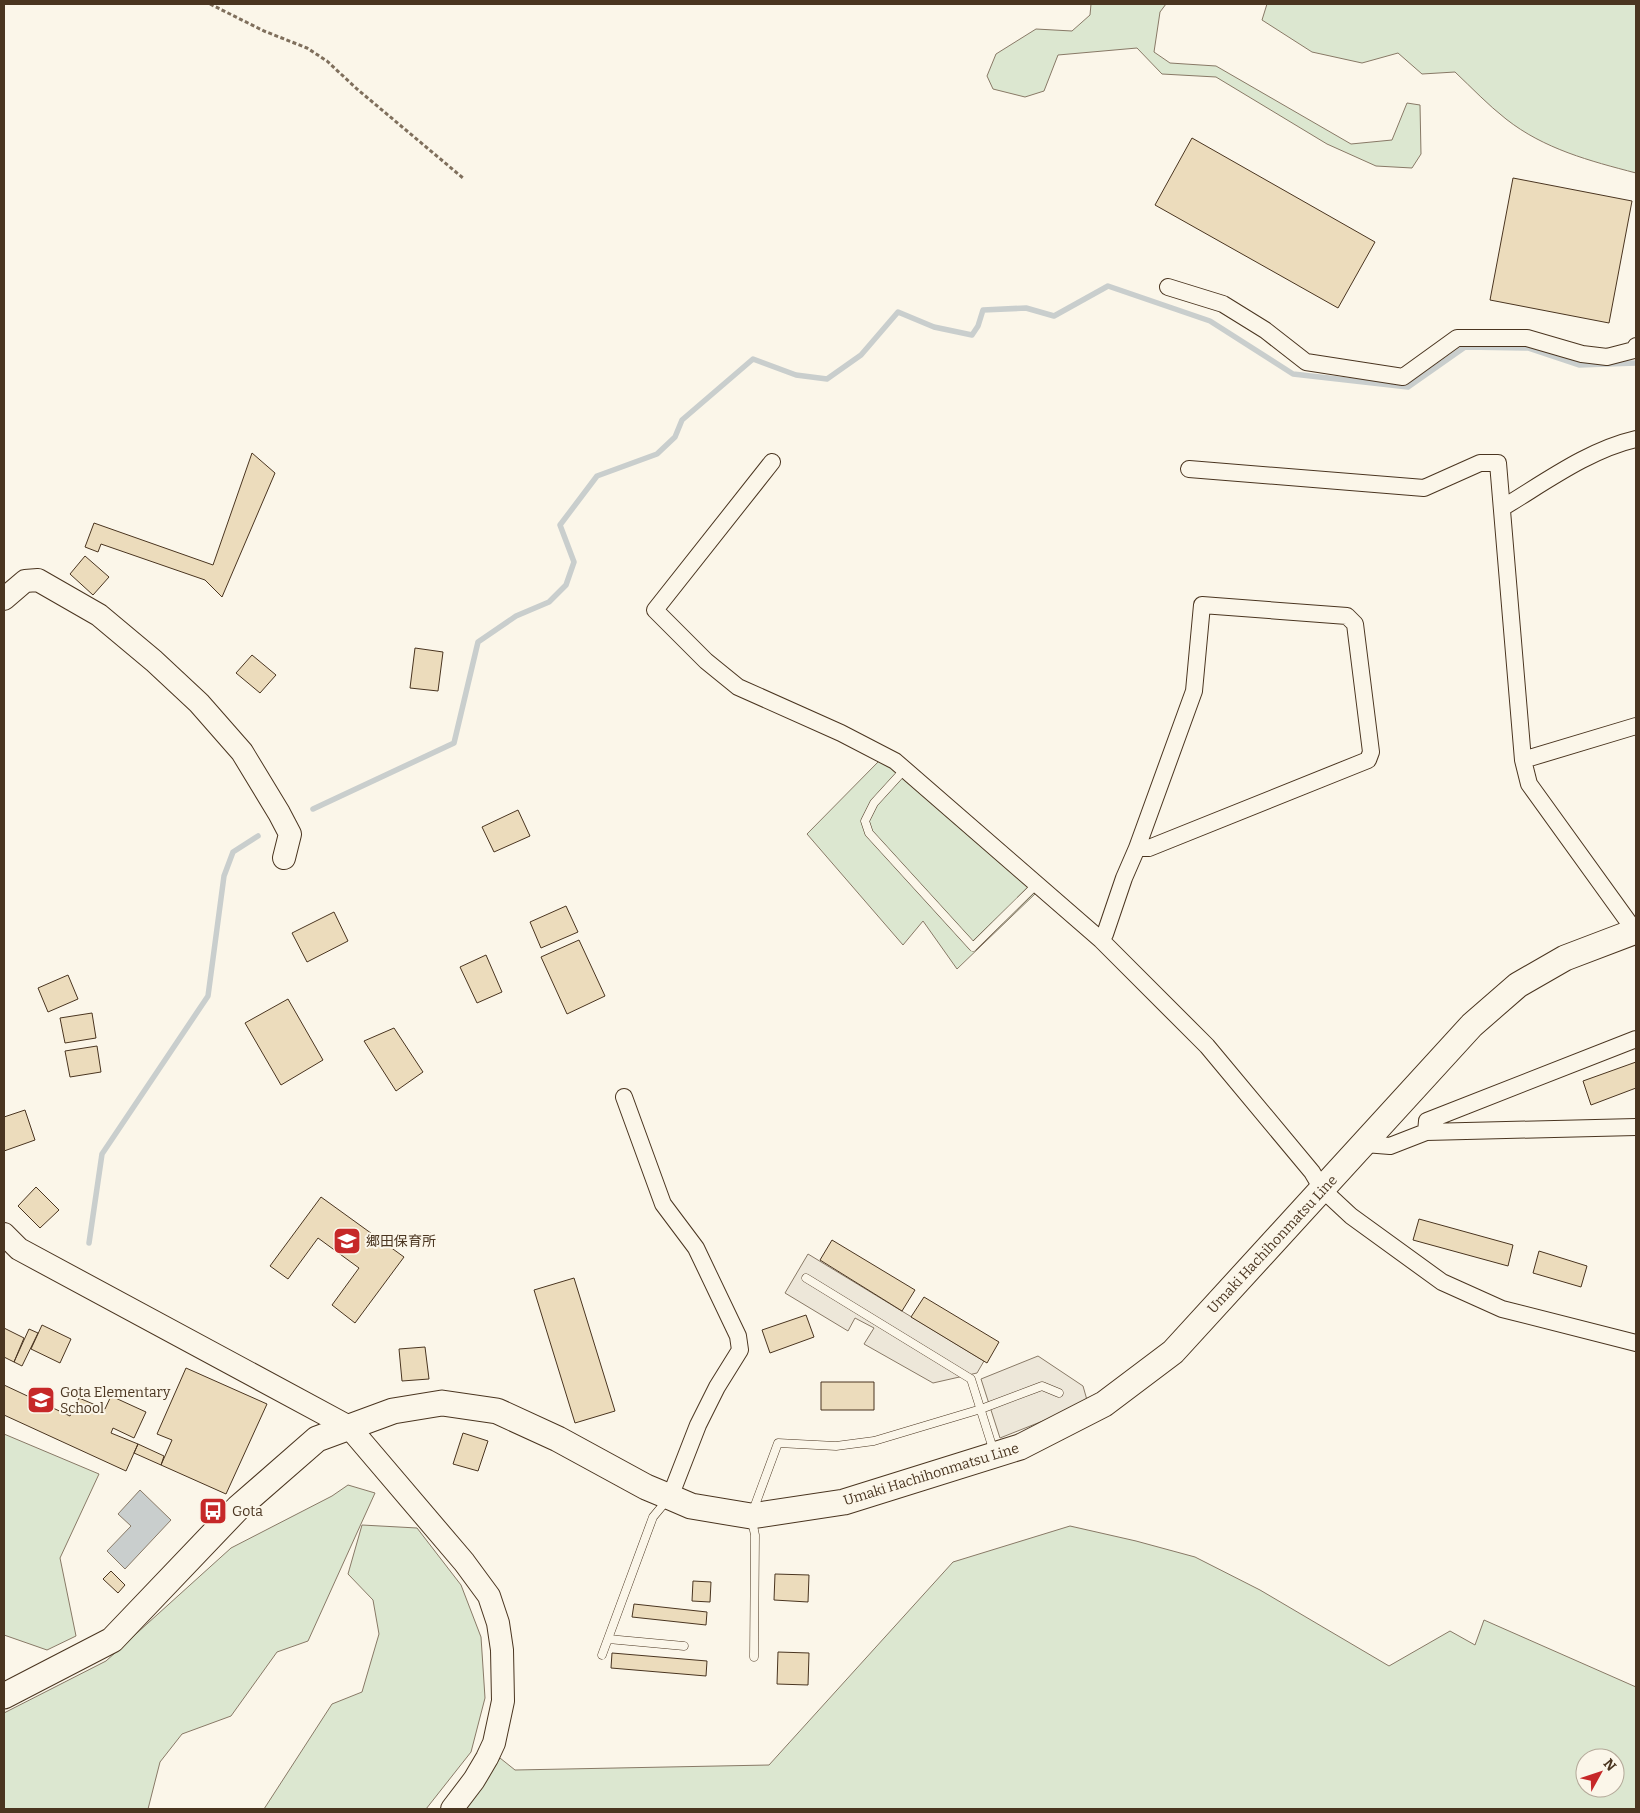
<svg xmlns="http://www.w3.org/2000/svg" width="1640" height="1813" font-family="Bitter,'Noto Sans JP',serif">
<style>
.green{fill:#dce7d0;stroke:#887966;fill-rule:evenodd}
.parking{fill:#ede7d9;stroke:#887966}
.water{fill:#c9cecd;stroke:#887966}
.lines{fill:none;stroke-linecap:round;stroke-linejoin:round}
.stream{stroke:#c9cecd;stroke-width:5.5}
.building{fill:#ecdcbc;stroke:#4a3520}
.lane-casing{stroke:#4a3520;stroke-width:9}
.street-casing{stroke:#4a3520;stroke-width:18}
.secondary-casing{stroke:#4a3520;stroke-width:24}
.primary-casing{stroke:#4a3520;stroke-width:27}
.path{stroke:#7f6f5c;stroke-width:3;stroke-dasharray:4 2.5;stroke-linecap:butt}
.lane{stroke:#fbf6e9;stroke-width:8}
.street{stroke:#fbf6e9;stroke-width:16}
.secondary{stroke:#fbf6e9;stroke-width:22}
.primary{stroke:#fbf6e9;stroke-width:25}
.labels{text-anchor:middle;stroke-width:4;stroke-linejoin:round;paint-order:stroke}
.poi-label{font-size:14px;fill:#4a3520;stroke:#fbf6e9;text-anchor:start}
.street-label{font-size:14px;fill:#4a3520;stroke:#fbf6e9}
</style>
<rect width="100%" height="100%" fill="#fbf6e9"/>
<path class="green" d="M1091,4h75l-6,8 -6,40 16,11 46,3 135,78 41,-4 15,-37 13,2 1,49 -9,14 -36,-2 -49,-22 -111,-67 -54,-3 -25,-26 -79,7 -14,36 -19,6 -32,-8 -6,-13 9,-22 40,-25 36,2 18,-16z
M1267,4h369v169c-46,-12 -92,-24 -130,-54 -18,-14 -34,-31 -51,-47l-33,2 -24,-21 -36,10 -50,-11 -50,-32z
M881,759l156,133 -80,77 -34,-48 -20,24 -96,-111z
M4,1434l95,40 -39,84 16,78 -29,14 -43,-15z
M348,1485l27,8 -67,148 -31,11 -46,64 -49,18 -22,28 -12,47h-144v-96l102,-52 125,-113 101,-52z
M362,1525l55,3 44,57 20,52 4,61 -14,54 -45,57h-162l68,-105 30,-12 17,-58 -6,-34 -25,-26z
M1070,1526l66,15 59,16 65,33 129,76 61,-35 25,14 9,-25 152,67v122h-1170l34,-51 15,12 254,-5 184,-203zM1585,1758h30v30h-30z"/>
<path class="parking" d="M808,1254l176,107 -7,12 -44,10 -69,-39 10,-16 -19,-10 -7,13 -63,-38z
M1038,1356l45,30 4,14 -29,15 -58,23 -19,-59z"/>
<path class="water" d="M140,1490l31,30 -46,49 -18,-18 24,-25 -13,-12z"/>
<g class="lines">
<path class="stream" d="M313,809l141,-66 24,-101 38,-26 33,-14 17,-17 8,-23 -14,-37 37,-49 60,-22 18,-17 7,-17 71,-61 43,16 31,4 34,-24 37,-43 36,15 38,8 6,-9 5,-16 43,-2 28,8 54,-30 102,35 83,53 115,13 57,-40 63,1 51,17 57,-2
M89,1243l13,-89 106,-158 16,-120 9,-24 25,-16"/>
</g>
<path class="building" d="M1192,138l183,104 -37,66 -183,-103z
M1513,178l119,23 -23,122 -119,-23z
M252,453l23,20 -53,124 -17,-17 -104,-36 -3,8 -13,-5 9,-24 119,42z
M85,556l24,21 -16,18 -23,-21z
M415,648l28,4 -5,39 -28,-3z
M252,655l24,20 -16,18 -24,-20z
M518,810l12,26 -36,16 -12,-25z
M566,906l12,26 -37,16 -11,-26z
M334,912l14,29 -41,21 -15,-29z
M579,940l26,56 -38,18 -26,-57z
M486,955l16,37 -25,11 -17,-36z
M68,975l10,24 -30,13 -10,-24z
M288,999l35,61 -42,25 -36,-62z
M92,1013l4,25 -31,5 -5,-25z
M394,1028l29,44 -27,19 -32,-50z
M97,1046l4,26 -31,5 -5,-26z
M1636,1062v26l-45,17 -8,-24z
M25,1110l10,30 -31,11v-34z
M36,1187l23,23 -19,18 -22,-22z
M321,1197l83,60 -49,66 -23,-18 27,-37 -41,-30 -30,41 -18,-13z
M1419,1219l94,26 -5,21 -95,-26z
M832,1240l83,50 -13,21 -82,-51z
M1539,1251l48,15 -6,21 -48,-14z
M574,1278l41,133 -40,12 -41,-133z
M924,1297l75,45 -12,21 -76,-46z
M806,1315l8,22 -44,16 -8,-23z
M42,1325l29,14 -11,24 -29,-14z
M4,1328l20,10 -10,24 -10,-5z
M29,1329l9,4 -16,33 -8,-4z
M425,1347l4,32 -27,2 -3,-32z
M186,1368l81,36 -41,90 -65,-29 11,-25 -15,-6z
M821,1382h53v28h-53z
M4,1385l66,31 9,-18 26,11 6,-13 35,16 -12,26 -21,-10 -2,5 27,11 -12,27 -122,-56z
M463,1433l25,8 -10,30 -25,-7z
M138,1444l26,12 -3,9 -27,-12z
M111,1571l14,14 -7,8 -15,-14z
M775,1574l34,1 -1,27 -34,-2z
M693,1581l18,1 -1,20 -18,-1z
M634,1604l73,8 -1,13 -74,-8z
M778,1652l31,1 -1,32 -31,-1z
M612,1653l95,8 -1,15 -95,-8z"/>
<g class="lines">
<defs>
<path id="lane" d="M905,769l-31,34 -9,18 4,12 104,114 64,-63
M806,1278l165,101 23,73
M608,1639l76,7
M602,1655l51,-138 15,-18
M754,1657l1,-122 -4,-19 27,-73 58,3 38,-5 107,-32 61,-23 17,7"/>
<path id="street" d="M1168,287l55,17 42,26 41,32 97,15 54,-39h70l55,16 25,3 27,-7 2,-4
M772,462l-117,148 51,51 32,26 103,46 54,28 206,179 106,106 105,126 10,17 29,27 91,66 60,27 134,34
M1189,469l235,19 56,-25h18l25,297 6,24 106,147
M1502,508c42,-25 86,-58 134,-69
M1523,760l113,-34
M1101,940l4,-6 19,-56 13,-30 57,-157 8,-86 145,11 8,8 16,128 -3,8 -219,88h-12
M624,1097l39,107 33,44 42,88 2,14 -23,37 -19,38 -28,72
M1426,1132l1,-11 209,-82
M1365,1144l25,2 36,-14 210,-5"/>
<path id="secondary" d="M4,599l21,-18 13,-1 61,35 55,46 45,42 43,49 37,61 11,21 -6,24
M4,1234l15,15 330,178 115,135 25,34 9,27 4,27 1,51 -9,42 -7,15 -13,22 -22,29"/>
<path id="primary" d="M4,1696l108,-56 126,-132 79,-69 76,-28 49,-8 55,8 61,28 88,48 24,10 21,9 60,10 93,-14 176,-55 84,-43 69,-52 299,-327 46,-40 47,-27 71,-27"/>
</defs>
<use href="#lane" class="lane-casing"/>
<use href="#street" class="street-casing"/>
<use href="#secondary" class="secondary-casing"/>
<use href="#primary" class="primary-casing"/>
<path class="path" d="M210,4l54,27 43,17 20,13 30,28 106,89"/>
<use href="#lane" class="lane"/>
<use href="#street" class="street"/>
<use href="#secondary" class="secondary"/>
<use href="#primary" class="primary"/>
</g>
<defs>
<symbol id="school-square" viewBox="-11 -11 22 22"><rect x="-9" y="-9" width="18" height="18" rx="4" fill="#c62828" stroke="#fbf6e9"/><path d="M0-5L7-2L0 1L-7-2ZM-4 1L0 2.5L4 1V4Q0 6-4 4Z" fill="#fff"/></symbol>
<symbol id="bus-square" viewBox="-11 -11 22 22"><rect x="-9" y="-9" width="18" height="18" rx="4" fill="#c62828" stroke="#fbf6e9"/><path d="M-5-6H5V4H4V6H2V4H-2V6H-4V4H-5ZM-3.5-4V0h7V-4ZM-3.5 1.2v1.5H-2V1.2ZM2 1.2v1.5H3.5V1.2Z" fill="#fff"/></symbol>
</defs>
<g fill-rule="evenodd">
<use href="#school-square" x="331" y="1225" width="32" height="32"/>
<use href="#school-square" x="25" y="1384" width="32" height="32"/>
<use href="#bus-square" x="197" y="1495" width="32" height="32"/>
</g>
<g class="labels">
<g class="poi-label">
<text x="366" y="1246">郷田保育所</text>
<text x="60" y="1397">Gota Elementary<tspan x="60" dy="16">School</tspan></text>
<text x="232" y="1516">Gota</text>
</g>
<g class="street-label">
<text transform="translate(1272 1244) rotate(-47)" y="5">Umaki Hachihonmatsu Line</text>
<text transform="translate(931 1474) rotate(-17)" y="5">Umaki Hachihonmatsu Line</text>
</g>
</g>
<rect width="1640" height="1813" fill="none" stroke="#4a3520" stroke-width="10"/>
<g transform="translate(1600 1773) rotate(50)"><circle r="24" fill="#fbf6e9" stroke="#b4a999"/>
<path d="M0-4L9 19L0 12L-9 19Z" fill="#c62828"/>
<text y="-8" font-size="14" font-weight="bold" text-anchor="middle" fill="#4a3520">N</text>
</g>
</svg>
